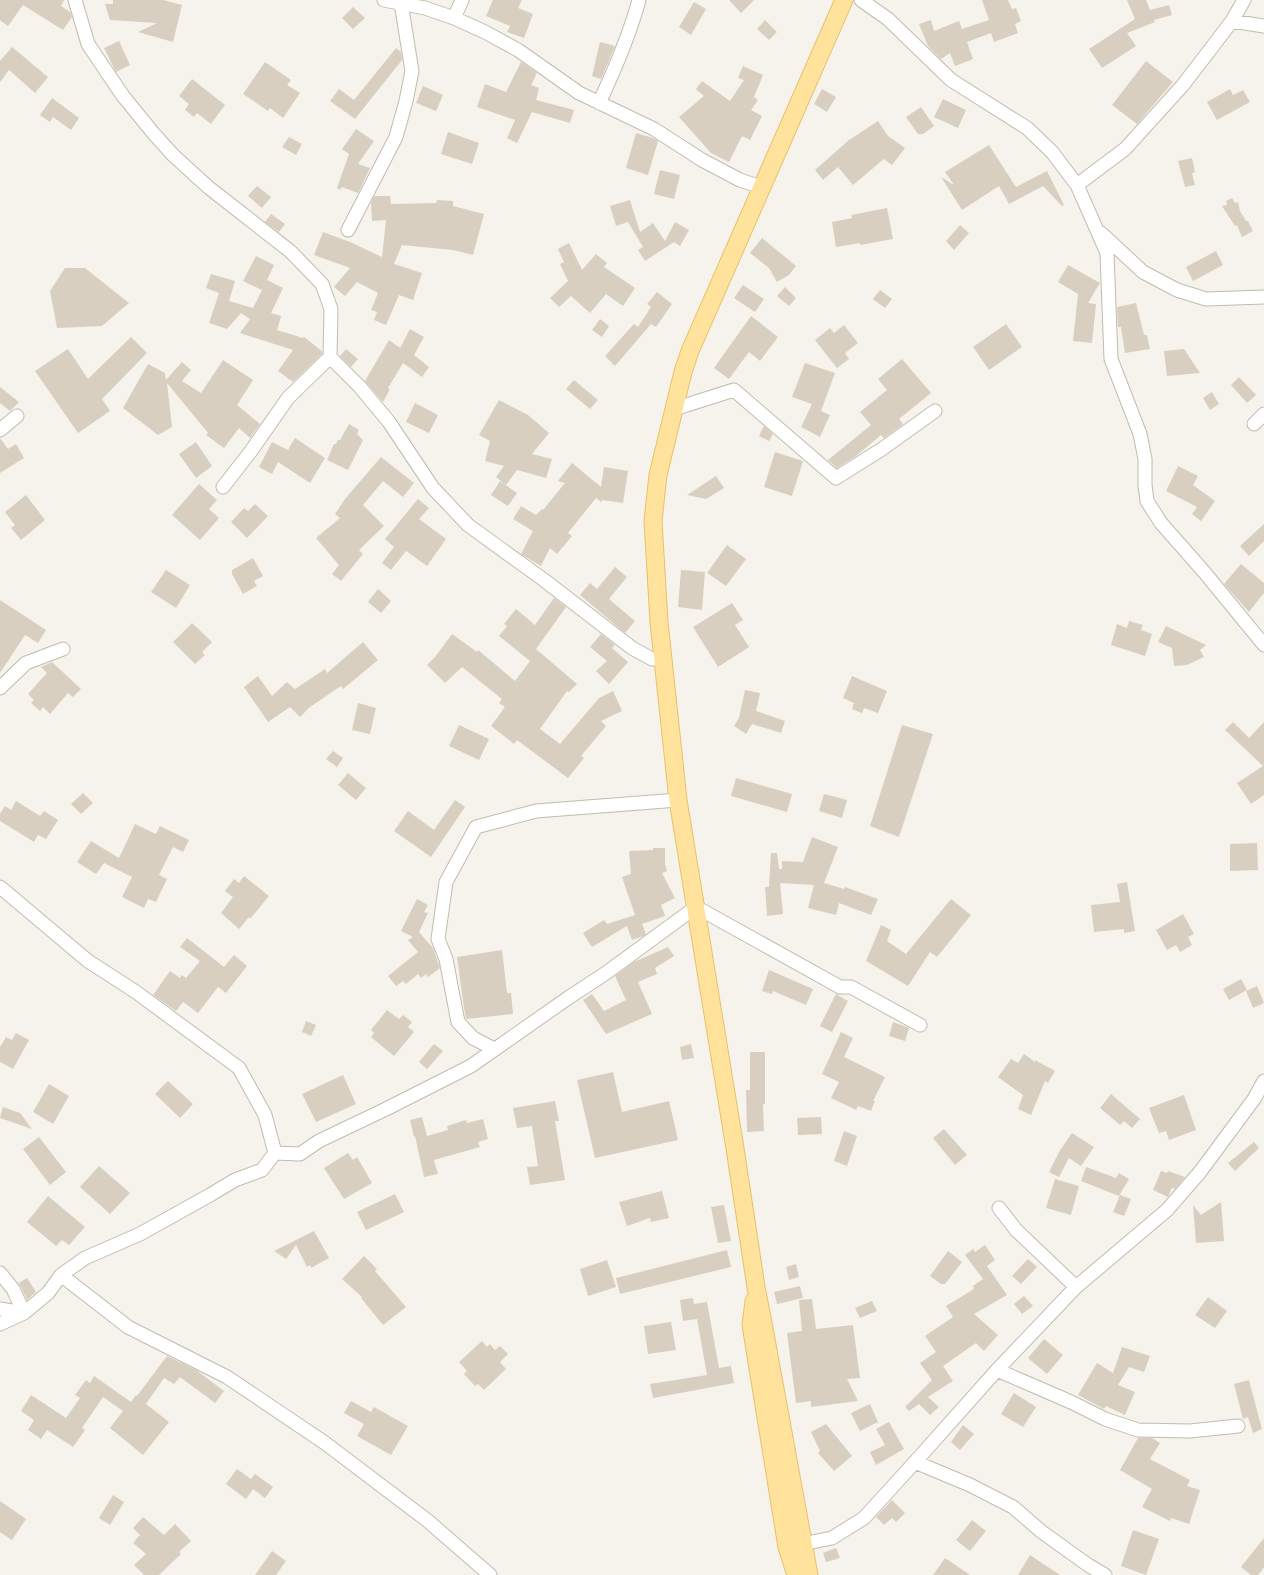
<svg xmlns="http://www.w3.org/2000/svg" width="1264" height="1575" font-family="Inter,sans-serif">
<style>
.building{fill:#d8cfc1}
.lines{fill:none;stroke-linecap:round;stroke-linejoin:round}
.minor-casing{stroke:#c2bbae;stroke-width:15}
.major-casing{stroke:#e6c16a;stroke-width:19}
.minor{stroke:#fff;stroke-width:13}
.major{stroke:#ffe39c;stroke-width:17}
</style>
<rect width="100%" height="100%" fill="#f6f3ec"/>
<path class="building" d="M0,0h64l-3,6 9,6 2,5 -9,13 -40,-25 -15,21 -8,-6z
M113,0h50l19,5 -9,37 -35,-10 19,-9 -47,-3 -5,-16h8z
M493,0h29l-4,8 15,6 -9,24 -17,-6 3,-6 -24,-10z
M729,0h25l-13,13z
M982,0h26l4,9 4,-1 5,13 -6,3 3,9 -24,9 -3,-9 -24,9 6,17 -18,7 -5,-13 -9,6 -13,-13 -9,-22 12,-4 3,11 25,-10 3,8 27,-9z
M1127,0h19l4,10 19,-5 3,10 -18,5 1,2 -28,11 9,13 -34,22 -13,-19 46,-30z
M694,2l12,7 -15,26 -12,-8z
M353,7l12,11 -12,11 -11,-11z
M765,20l12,12 -8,8 -12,-11z
M119,41l11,24 -14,7 -12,-24z
M600,42l15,4 -14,33 -9,-3z
M12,47l36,30 -13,16 -26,-23 -9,12v-21z
M396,48l5,4 1,8 -47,59 -25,-18 9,-12 15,11z
M1146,61l27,21 -36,42 -25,-19z
M265,62l26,18 -4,5 13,8 -17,25 -13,-10 -2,3 -25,-17z
M521,62l16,11 -6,12 8,3 -3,12 38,10 -4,13 -38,-11 -15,31 -10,-5 8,-18 -38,-13 8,-23 21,8z
M743,66l20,9 -9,22 4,3 -7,10 11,6 -12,24 -8,-4 -13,26 -18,-9 -32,-36 25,-21 -8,-7 6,-8 28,20 14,-21 -6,-2z
M192,79l33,26 -14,19 -14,-11 -3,4 -9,-7 4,-6 -10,-8z
M423,86l20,9 -7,16 -20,-8z
M822,89l14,8 -9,15 -13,-8z
M1230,89l3,6 10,-5 7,12 -33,18 -10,-18z
M52,98l27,20 -8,12 -18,-13 -3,5 -10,-7z
M943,99l23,11 -8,18 -24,-11z
M921,107l13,19 -11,8h-5l-12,-17z
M878,121l10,15 17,12 -13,17 -8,-6 -31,26 -15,-18 -15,13 -8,-10 34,-30z
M356,129l18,12 -16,23 12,4 -12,25 -16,-6 -2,3 -3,-2 12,-34 -7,-5z
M448,132l31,11 -7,21 -31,-10z
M636,133l17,5 5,3 -10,34 -22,-7z
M289,137l13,7 -6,11 -14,-8z
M989,145l27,42 31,-16 17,34 -2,1 -19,-20 -34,18 -10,-18 -37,24 -21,-33 13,8 -9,-13z
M1192,158l3,14 -3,1 3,12 -10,2 -7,-26z
M660,170l20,5 -6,24 -20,-5z
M257,186l14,11 -9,11 -14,-12z
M374,196h16l1,8 45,-1 1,-3 16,1v5l31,8 -11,41 -20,-5 -51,-5 -8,19 28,9 -9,27 -14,-5 -13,30 -12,-5 3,-8 -6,-2 7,-17 -21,-11 -12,14 -11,-9 16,-19 -36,-13 9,-23 27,10 32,15 4,-37 -14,1 -1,-18z
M1232,198l3,5 3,-1 2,9 6,10h2l5,10 -11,6 -5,-12 -2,1 -13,-20 5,-1 -1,-4z
M630,200l10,32 13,-9 12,18 10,-19 14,8 -9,16 -6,-4 -29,19 -7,-11 5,-3 -15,-25 -12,4 -6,-20z
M887,208l6,31 -33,6v-2l-24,4 -4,-25 20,-4 -1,-3z
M271,214l14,10 -6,8 -14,-10z
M960,225l9,8 -15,17 -8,-9z
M762,238l34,28 -7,9 -12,7 -8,-14 -19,-15z
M569,243l13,27 14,-16 11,9 -3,4 31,21 -12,18 -17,-12 -16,19 -19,-17 -12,11 -9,-9 18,-17 -8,-17 4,-2 -6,-13z
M1216,251l7,14 -30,16 -7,-14z
M256,256l18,9 -7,15 16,8 -12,25 10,3 -4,14 26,8 1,-1 18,14v3l-29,28 -15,-11 15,-21 -53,-17 10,-14 -9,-6 -14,16 -18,-6 10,-30 -13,-5 5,-14 24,7 -6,20 24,7 9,-18 -19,-9z
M1068,265l32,18 -12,20 8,1 -4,39 -19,-2 5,-47 -20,-12z
M65,268h20l44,35 -27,23 -45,2 -7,-37z
M743,285l21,14 -9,13 -21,-14z
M785,287l11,11 -7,8 -12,-10z
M880,290l12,9 -7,9 -12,-9z
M657,292l15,12 -16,23 -5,-3 -36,42 -10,-10 29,-32 4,3 13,-20 -4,-3z
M1136,303l8,32h3l3,14 -25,4 -4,-26h-3v-1l-1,-19z
M751,316l27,21 -18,24 -11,-9 -20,27 -15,-11z
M600,319l9,7 -7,11 -10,-7z
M1006,324l16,23 -33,23 -16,-23z
M844,325l14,18 -13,10 4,6 -12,9 -22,-28 15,-12 4,5z
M410,329l14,8 -10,18 15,12 -7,10 -19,-14 -15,25 2,1 -7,13 -18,-21 24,-41 11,8z
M131,337l16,16 -45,46 8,12 -32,22 -43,-62 33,-22 20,30z
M346,349l12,10 -7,8 -11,-11z
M1184,349l16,24 -33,3 -3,-25z
M902,359l29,34 -32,26 4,5 -1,1 -18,13 -3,-3 -25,21 -19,12 -9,-8 43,-35 -11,-13 27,-22 -9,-11z
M223,360l30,20 -16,25 23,19 -10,14 -11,-10 -15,20 -18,-13 2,-2 -41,-50 5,44 -14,8 -35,-27 25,-44 17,9 1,7 16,-18 9,8 -9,11 19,12z
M805,363l30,10 -14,38 9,4 -10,22 -19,-10 11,-23 -20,-7z
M1239,377l17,18 -9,8 -16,-18z
M574,380l24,20 -8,9 -24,-20z
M0,387l19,15 -9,9 -10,-8z
M1212,392l7,12 -9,6 -7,-12z
M499,400l29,15 21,18 -17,21 20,5 -6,19 -29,-8 -11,15 -10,-8 8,-11 -19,-5 5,-20 -11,-6z
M415,403l23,12 -9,18 -23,-11z
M349,424l10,6 -2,4 6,6 -15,30 -21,-10 7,-16h2l2,-4h2z
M764,426l9,8 -4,7 -10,-5z
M0,438l8,11 8,-5 8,14 -24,15z
M295,438l30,20 -15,25 -32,-21 -6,12 -13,-7 13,-25 16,8z
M196,442l16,24 -16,12 -17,-24z
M775,452l28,9 -11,35 -28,-9z
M381,457l33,26 -11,14 -20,-16 -20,24 21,21 -25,24 4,4 -22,27 -9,-7 7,-9 -23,-27 24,-20 -5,-4 10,-15z
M572,463l29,24 3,-20 24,4 -5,32 -21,-3 -1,2 -5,-4 -28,35 4,3 -15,18 -7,-6 -9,18 -20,-12 12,-23 -20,-12 8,-13 15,9 6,-6 1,1 22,-27 -7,-2z
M1178,466l20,10 -5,9 22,16 -14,20 -9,-7 5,-7 -31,-16z
M716,476l8,12 -18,11 -19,-4z
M500,481l17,12 -9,13 -17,-11z
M199,484l18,16 -8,9 10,9 -19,22 -28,-25z
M26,495l19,25 -24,20 -10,-12 4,-3 -10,-13z
M418,499l11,9 -10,11 27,20 -19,27 -21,-15 -15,19 -9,-7 12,-16 -9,-8z
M255,504l13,12 -21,22 -16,-16 13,-14 4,3z
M1264,524v17l-15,15 -9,-10z
M727,545l19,14 -20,27 -19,-13z
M253,558l10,18 -9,5 3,5 -14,8 -11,-20v-4z
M1241,564l23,19v10l-15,19 -25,-28z
M615,567l12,10 -18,22 26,22 -10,12 -45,-38 10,-12 7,6z
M166,570l24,15 -14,23 -25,-16z
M681,570l24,2 -3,38 -24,-3z
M378,589l13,12 -10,12 -13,-11z
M554,598l12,9 -30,42 41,35 -8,8 -2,-1 -27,38 20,15 39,-46 14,-7 9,20 -21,10 5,5 -25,30 3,2 -16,20 -51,-38 -3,4 -23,-18 14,-19 -6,-4 3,-4 -40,-32 -17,16 -18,-18 8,-8 17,-23 25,18 1,-2 37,31 15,-20 -31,-25 8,-10 -3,-2 12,-15 19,16z
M0,600l46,30 -8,13 -13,-8 -25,38z
M732,603l11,17 -8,5 14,22 -31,20 -25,-40z
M1129,621l14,4 -2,5 11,4 -7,22 -34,-11 6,-21 10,4z
M192,623l20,19 -10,10 3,3 -10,9 -22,-22z
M1166,626l40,19 -6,5 4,7 -17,8 -13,1 -2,-18 -14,-6z
M601,634l14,11 -3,3 16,14 -19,22 -13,-13 11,-10 -17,-14z
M363,642l15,18 -35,29 -2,-3 -31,21 -10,10 -10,-10 -22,15 -24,-35 14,-11 14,20 15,-14 8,7 30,-20 2,4z
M52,662l29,27 -8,8 -5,-4 -18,21 -7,-7 -3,4 -9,-8 3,-3 -6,-6 19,-21 -6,-6z
M852,676l35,15 -9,22 -14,-5 -2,5 -10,-4 2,-6 -11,-5z
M745,690l15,3 -4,18 29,10 -4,12 -29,-9 -6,10 -12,-8 5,-8z
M358,703l18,5 -6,26 -18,-4z
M1233,722l16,16 15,-16v73l-13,9 -14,-21 26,-17 -38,-36z
M459,725l30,14 -10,21 -30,-14z
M902,725l31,9 -34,103 -29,-11z
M333,751l10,7 -6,9 -11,-8z
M348,773l18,15 -10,12 -18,-15z
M736,778l56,16 -5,18 -56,-16z
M83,793l10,10 -12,11 -10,-10z
M824,794l23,6 -5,18 -23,-7z
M455,800l10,7 -34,50 -37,-26 14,-20 26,19z
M16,801l24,15 4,-5 14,9 -12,19 -8,-4 -4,7 -34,-21v-7l5,-8 6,4z
M135,824l21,10 4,-8 29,14 -6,12 -10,-5 -14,28 8,4 -11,23 -8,-3 -4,9 -22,-11 10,-20 -28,-14 -8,11 -19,-12 14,-21 28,17z
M812,837l26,10 -14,36 20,6 1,-2 33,12 -7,16 -32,-12 -3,12 -28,-7 6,-23 -34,-2 3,31 -16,2 -2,-29h4l2,-34h6l2,16h3v-8l21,1z
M1257,843l1,27 -28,1v-27z
M653,848h12v16l2,7 -5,2 13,25 -14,7 4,11 -23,8 4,10 -2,2 -12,4 -5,-14 -35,21 -9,-14 21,-13 3,4 28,-9 -13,-38 9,-3 -2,-23 24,-1z
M244,876l25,20 -19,23 -1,-2 -10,12 -18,-16 12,-16 -8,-6 9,-12 5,4z
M1127,882l8,49 -11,2v-4l-30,3 -3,-27 29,-3 -3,-18z
M417,899l11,6 -4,7 4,1 -9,19 14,16 7,20 -12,9 -2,-3 -5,4 -3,-4 -12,10 -3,-3 -7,5 -8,-10 30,-24 -10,-12 5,-3 -12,-6z
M951,899l20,16 -34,42 -7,-5 -22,34 -42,-25 15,-36 10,5 -4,11 19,13z
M1183,914l11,20 -6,3 4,8 -12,7 -4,-7 -9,5 -11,-20z
M187,938l37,29 10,-12 13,11 -21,27 -8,-6 -20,26 -15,-11 -7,9 -23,-16 17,-24 10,7 2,-3 4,3 14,-17 -20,-14z
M668,947l6,9 -19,12 2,6 -19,8 14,32 -46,20 -23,-34 9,-6 12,17 22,-11 -11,-24 19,-14z
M502,950l5,43h4l2,21 -47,5 -2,-11 -7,-51z
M769,970l44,19 -7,16 -33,-14 -1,3 -10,-3z
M1241,979l6,11 -18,10 -6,-11z
M1257,986l7,17 -11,5 -7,-17z
M836,994l12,7 -16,31 -12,-6z
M387,1010l12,9 4,-4 9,7 -4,5 6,5 -20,24 -23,-19 3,-4 -3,-3z
M306,1021l10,4 -5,11 -9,-4z
M893,1022l16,6 -4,13 -16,-5z
M841,1032l12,6 -9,19 41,20 -12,24h2l-4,10 -13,-5 -2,4 -25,-12 8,-16 -17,-8z
M16,1033l13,7 -16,29 -13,-7v-15l6,-10 6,3z
M434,1044l9,7 -16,18 -8,-7z
M691,1044l3,14 -12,2 -2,-13z
M750,1052h15v52h-2l1,27 -17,1 -1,-42h4z
M1024,1054l11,8v-2l20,11 -7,12 -3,-2 -14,34 -13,-6 5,-14 -25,-18 13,-18 7,4z
M613,1072l9,40 47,-11 9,39 -83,18 -18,-78z
M343,1075l13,29 -40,18 -14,-28z
M168,1081l25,23 -13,14 -25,-24z
M49,1084l20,12 -16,28 -20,-12z
M1111,1094l29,25 -8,9 -8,-7 -4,4 -20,-17z
M1184,1095l12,35 -27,10 -3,-9 -7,2 -10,-25z
M555,1101l4,20h-4l10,59 -35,5 -3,-18 11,-1 -6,-40 -15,2 -4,-20z
M3,1107l17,6 12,16 -32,-11z
M422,1117l5,19 21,-6 -1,-4 19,-6 1,3 16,-4 5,20 -10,3 2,5 -46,13 4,14 -14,3 -9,-41 -1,1 -4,-17z
M821,1117l1,17 -24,1 -1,-17z
M944,1129l23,26 -12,10 -22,-27z
M844,1131l13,5 -10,30 -13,-5z
M1072,1133l22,14 -13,19 -12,-8 -10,19 -10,-5 10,-20z
M39,1137l27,35 -16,13 -27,-36z
M1254,1142l5,6 -24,23 -7,-8z
M348,1153l5,7 4,-3 15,26 -28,16 -20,-31z
M99,1166l31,27 -20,21 -30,-27z
M1086,1167l30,11 3,-5 10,6 -10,17 -38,-15z
M1161,1171l6,2 1,-2 17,6 -10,12 -3,-1 -4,9 -15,-7z
M1055,1179l24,7 -8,29 -25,-7z
M662,1191l7,27 -18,4 -1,-4 -23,8 -8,-24z
M395,1194l9,18 -38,18 -9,-18z
M1120,1195l11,4 -7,17 -11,-4z
M48,1196l37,31 -16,18 -7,-5 -6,6 -29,-24z
M1221,1202l3,39 -28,2 -3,-38 8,10z
M724,1205l7,36 -13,2 -7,-36z
M314,1231l15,27 -18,10 -1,-3 -3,2 -11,-22 -10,14 -12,-8z
M985,1245l10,15 -8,6 20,29 -33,19 24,21 -14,16 -8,-8 -33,23 10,15 -25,16 11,10 -9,8 -11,-11 -10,7 -4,-4 27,-27 -12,-17 16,-11 -11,-16 28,-19 -7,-11 28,-17 -1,-3 10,-7 -18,-24 8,-6 2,3z
M727,1250l4,17 -111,27 -4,-16z
M948,1251l14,11 -17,22h-4l-11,-8z
M364,1256l13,13 -2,2 31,36 -23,18 -22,-27 1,-1 -20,-18z
M1028,1259l9,8 -16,17 -9,-8z
M607,1260l9,27 -28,9 -8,-27z
M796,1264l3,13 -10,3 -3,-13z
M27,1278l9,14 -9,8 -8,-17z
M800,1286l3,12 -26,6 -3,-12z
M1024,1296l9,10 -11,8 -8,-10z
M1208,1297l19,14 -12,17 -20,-13z
M693,1298l1,6 13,-2 12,66 12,-2 3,17 -81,15 -3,-14 57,-9 -10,-56 -14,2 -3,-21z
M812,1299l4,30 37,-4 7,53 -13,1 11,22 -47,6v-6l-15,2 -9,-70 15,-2 -3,-31z
M872,1301l5,10 -17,7 -5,-10z
M671,1322l5,28 -28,4 -4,-28z
M1044,1339l19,16 -16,19 -19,-16z
M482,1341l5,6 3,-3 5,6 5,-4 8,8 -8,8 6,7 -22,21 -6,-6 -3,2 -11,-12 3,-3 -8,-9z
M1122,1347l28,9 -6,16 -15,-5 -11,18 17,7 -10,23 -19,-9 -2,3 -26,-14 19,-32 16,10z
M167,1356l29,14 28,21 -9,12 -35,-26 -6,7 -10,-6 -18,26 23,18 -26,33 -33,-27 13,-17 -20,-14 -21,31 3,2 -12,17 -26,-17 -6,9 -13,-9 6,-10 -13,-9 10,-16 35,23 14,-20 -5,-3 11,-15 4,3 4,-7 37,26 5,-7 1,1z
M1249,1380l13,49 -9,4 -5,-16 -5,2 -9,-35z
M1014,1393l22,14 -13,20 -22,-13z
M351,1401l20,11 3,-5 34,19 -17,29 -34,-19 7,-12 -20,-11z
M870,1404l8,18 -18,9 -9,-18z
M889,1422l15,27 -28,16 -6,-13 15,-7 -9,-16z
M826,1424l26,32 -18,15 -16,-18 2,-2 -9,-19z
M963,1425l11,9 -14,16 -9,-8z
M1138,1438h14l8,5 -10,16 40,21 -3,6 13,4 -11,34 -18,-6 -1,3 -28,-14 10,-18 -32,-19z
M237,1469l14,10 4,-5 18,13 -8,11 -12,-9 -7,10 -20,-15z
M113,1495l11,7 -14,23 -11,-7z
M892,1500l13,13 -9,9 -4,-4 -8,7 -8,-8z
M0,1501l26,18 -14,21 -12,-8z
M143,1517l21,18 11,-11 16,17 -12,11 2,2 -22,21h-15l-10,-10 12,-11 -13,-11 7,-8 -7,-7z
M972,1520l14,11 -16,20 -14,-11z
M1133,1530l26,9 -13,36 -25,-9z
M1264,1538v29l-6,8h-7l-10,-8z
M836,1548l4,10 -14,4 -3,-9z
M272,1551l14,10 -10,14h-21z
M1030,1555l30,20h-42z
M945,1558l25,17h-37z"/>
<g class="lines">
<defs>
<path id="minor" d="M75,0l13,44 35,52 31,38 19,21 35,32 82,64 32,33 9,25 -1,48 30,30 29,35 44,66 35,37 76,55 88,68 20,11h11
M384,0l41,8 29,10 31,14 33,18 61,43 75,36 48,31 38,20 21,7
M861,0l27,19 63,61 76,48 25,24 25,33 30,68 4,106 29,75 5,25v26l2,16 14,22 44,50 59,72
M454,18l8,-18
M1232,21l32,5
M599,103c16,-34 30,-66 40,-103
M1077,185l48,-36 58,-64 49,-64 12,-21
M348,230l48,-93 10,-36 6,-30 -11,-68
M1101,233l42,39 34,18 29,9 58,-2
M674,409l60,-19 102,88 46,-29 53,-38
M1254,424l10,-10
M0,430l17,-14
M223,487l28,-36 37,-53 42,-41
M0,688l26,-25 37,-14
M0,887l88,74 48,31 103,76 26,47 10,38
M494,1049l-21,-11 -15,-16 -12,-63 -8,-20 8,-57 30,-55 60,-16 142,-11
M999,1208l17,22 60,57
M0,1273l13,16 11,24 -24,-4
M61,1275l67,52 99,50 98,66 103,78 62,54
M0,1324l24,-11 24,-20 13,-18 24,-17 55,-24 70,-39 25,-15 27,-10 13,-17 25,1 19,-13 67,-32 85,-43 97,-68 38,-25 90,-66 144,80h11l69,38
M997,1370l74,32 34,17 33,11 52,1 48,-5
M915,1462l55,23 43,22 29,25 46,33 17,10
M802,1544l30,-6 32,-20 51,-56 82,-92 79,-83 91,-77 33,-38 54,-73 10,-18"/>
<path id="major" d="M754,1301l-3,24 36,222 9,28
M809,1575l-46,-252 -7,-36 -22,-145 -56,-342 -19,-178 -6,-101 5,-46 25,-103 7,-21 154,-351"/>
</defs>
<use href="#minor" class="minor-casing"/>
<use href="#major" class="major-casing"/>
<use href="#minor" class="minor"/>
<use href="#major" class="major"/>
</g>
</svg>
